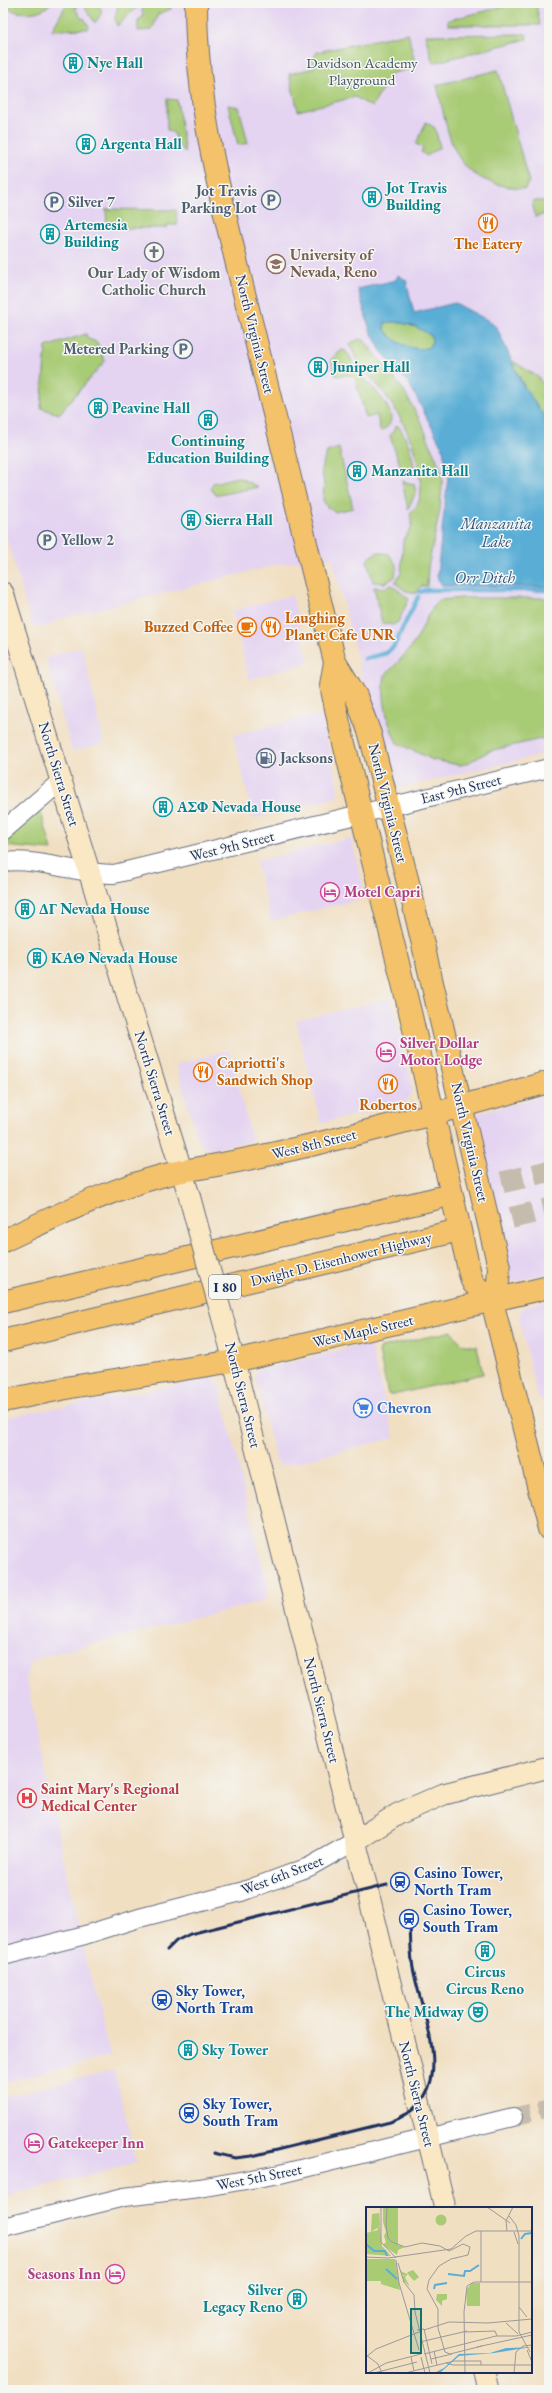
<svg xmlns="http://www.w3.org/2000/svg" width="552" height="2393" font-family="'EB Garamond',serif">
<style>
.built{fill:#e4d3f1}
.green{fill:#a8cb74;stroke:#627d69}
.water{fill:#5aaed6;stroke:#3a6e9a;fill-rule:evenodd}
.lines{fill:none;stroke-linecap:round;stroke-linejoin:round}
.stream{stroke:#5aaed6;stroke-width:4.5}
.tertiary-tunnel{stroke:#c6bcae;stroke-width:18;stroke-dasharray:18 9;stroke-linecap:butt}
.motorway-tunnel{stroke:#c6bcae;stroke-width:22;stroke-dasharray:22 11;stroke-linecap:butt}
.tertiary-casing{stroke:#666d81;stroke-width:20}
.secondary-casing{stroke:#666d81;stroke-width:23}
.primary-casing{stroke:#666d81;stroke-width:24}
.motorway-casing{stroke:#666d81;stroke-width:24}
.tertiary{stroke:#fff;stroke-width:18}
.secondary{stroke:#fae7c3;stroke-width:21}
.primary{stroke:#f3c26a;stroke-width:22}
.motorway{stroke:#f3c26a;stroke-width:22}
.rail{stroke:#1b2f5e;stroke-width:3}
.secondary-bridge-casing{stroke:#666d81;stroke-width:23;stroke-linecap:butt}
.secondary-bridge{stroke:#fae7c3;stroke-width:21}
.labels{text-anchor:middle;stroke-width:3;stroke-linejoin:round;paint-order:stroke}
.shield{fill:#f6f6f2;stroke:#5d6b8a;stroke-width:1}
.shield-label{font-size:14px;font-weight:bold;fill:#1b2f5e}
.culture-label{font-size:15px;font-weight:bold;fill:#0d838f;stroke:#f6f6f2;text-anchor:start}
.park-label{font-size:15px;fill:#3e5664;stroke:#f6f6f2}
.service-label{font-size:15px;font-weight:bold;fill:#4e5e75;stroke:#f6f6f2;text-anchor:start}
.food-label{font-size:15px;font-weight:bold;fill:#c56008;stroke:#f6f6f2}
.education-label{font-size:15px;font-weight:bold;fill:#785e54;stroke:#f6f6f2;text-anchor:start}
.worship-label{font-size:15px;font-weight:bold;fill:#5b616d;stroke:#f6f6f2}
.street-label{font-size:15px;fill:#1b2f5e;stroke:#f6f6f2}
.hotel-label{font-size:15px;font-weight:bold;fill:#b23c85;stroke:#f6f6f2;text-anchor:start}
.shop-label{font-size:15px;font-weight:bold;fill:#366cbe;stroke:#f6f6f2;text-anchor:start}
.health-label{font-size:15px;font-weight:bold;fill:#be3a42;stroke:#f6f6f2;text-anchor:start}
.transit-label{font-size:15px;font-weight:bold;fill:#164399;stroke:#f6f6f2;text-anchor:start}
.water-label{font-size:16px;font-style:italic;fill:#2e5582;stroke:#f6f6f2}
.inset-river{fill:none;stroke:#5aaed6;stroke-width:2}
.inset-road{fill:none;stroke:#9b999a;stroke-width:1}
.view{fill:#0f766e;fill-opacity:0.15;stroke:#0f766e;stroke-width:2}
.inset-edge{fill:none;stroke:#1b2f5e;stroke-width:2}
</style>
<rect width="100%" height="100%" fill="#f6f6f2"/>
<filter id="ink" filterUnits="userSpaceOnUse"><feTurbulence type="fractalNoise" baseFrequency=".025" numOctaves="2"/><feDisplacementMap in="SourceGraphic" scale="8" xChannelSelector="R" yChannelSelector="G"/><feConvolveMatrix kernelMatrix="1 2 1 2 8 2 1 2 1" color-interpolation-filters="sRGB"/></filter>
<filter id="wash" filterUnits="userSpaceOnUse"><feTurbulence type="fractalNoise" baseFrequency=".012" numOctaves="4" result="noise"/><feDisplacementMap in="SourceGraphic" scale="16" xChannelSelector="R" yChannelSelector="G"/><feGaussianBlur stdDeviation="0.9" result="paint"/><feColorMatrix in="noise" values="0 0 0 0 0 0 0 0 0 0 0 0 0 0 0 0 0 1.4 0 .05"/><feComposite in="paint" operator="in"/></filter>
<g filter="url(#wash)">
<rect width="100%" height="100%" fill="#f1dfc2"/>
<path class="built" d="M3,3h546v750l-145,34 -13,-3 -4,-7 -55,-220 -52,7 -224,56 -10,8 -14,-3 -29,-100z
M292,595l17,68 -60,16 -17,-68z
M82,647l22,96 -32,8 -26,-92 6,-4z
M321,714l17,71 -1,12 -83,22 -21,-84z
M351,838l15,60 -95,23 -15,-60z
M391,998l22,92 -2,4 -5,8 -85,21 -25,-102z
M229,1050l23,90 -42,10 -9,-5 -3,-5 -22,-76z
M549,1095v178l-36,9 -41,-164 3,-4z
M549,1300v103l-7,-2 -6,-8 -17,-76 2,-6 6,-5z
M370,1343l24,95 -109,27 -8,-2 -22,-85 1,-7z
M212,1378l7,6 49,206 -2,6 -5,6 -9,2 -212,53 -10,6 -4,15 48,231 36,147 -107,27v-665z
M114,2070l23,93 -134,34v-100z"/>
<path class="green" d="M3,3h48c-10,13 -35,12 -48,3z
M67,3h8l2,4 -2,1 7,11 2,-1 5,8 -1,3 -36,1z
M82,3h9l10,5v6l-6,9z
M123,3h19l-25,23 -2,-9 3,-12z
M148,3h23v6l-13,5 -6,16 -14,1v-11l5,-3 -1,-8z
M519,3h17l4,22h-92v-5z
M408,33l8,35 -24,5 -20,34 -17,-10 -57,14 -9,-37 25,-6 -2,-8 5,-8z
M526,34l1,5 -94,24 -8,-28z
M498,70l31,112 -4,7c-73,-6 -74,-44 -88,-104z
M167,99l10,1 8,53 -8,-10 -3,-10 -7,-3z
M228,105l11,2 9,36 -10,2z
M426,122l9,6 5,19 -13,9 -6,-4 2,-4 -7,-4z
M532,201h17v12l-14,4z
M106,209l70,1 1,15h-10v3h-55l-5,-3z
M392,322c15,1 27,5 39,14l1,5 -3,6c-15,6 -37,-5 -45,-19l1,-5z
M86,334l2,5 9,3 8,19 -46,53 -18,-6 5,-61z
M359,339l5,1 40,51 18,33 21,51 -3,35 -12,57 -1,19h-6l-4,7 -11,-2 -11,-8 6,-10 2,-32 9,-15 -2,-13c11,-9 12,-20 10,-34 -3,-33 -19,-65 -40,-91 -12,-15 -24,-25 -30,-44z
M342,350c8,0 10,15 15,21 10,12 54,49 23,60l-3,-16 -11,3 -11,-40 -5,-3 -14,1 -5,-17z
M511,360l27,17 11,17v29l-16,-20z
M397,425c8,6 20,38 16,48l-9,2 -2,-4 -12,-35z
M339,448l14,60 -18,4 -8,-5 -4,-7 1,-17 -3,-14 6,-17z
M238,477l20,10 -39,8h-3l-6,-7 3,-5z
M402,481l12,3 2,8 -8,17z
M377,552l12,2 8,12 -2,11 -10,6 -12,-1 -6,-22z
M392,585l17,14 -11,23 -5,3 -11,-2 -8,-36 9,1z
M463,598h86v139l-60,14 -23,13 -7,1 -26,-5 -36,-17c-10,-20 -16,-46 -12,-68 12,-12 25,-24 34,-40 6,-13 9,-24 20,-35z
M40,809l12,41 -49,-4v-7z
M452,1331c6,11 12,16 25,15l6,28 -90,21 -5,-1 -9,-42 2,-4z"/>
<path class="water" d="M398,275l8,5 8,33 41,-10 34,18 8,7 25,56 27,39v164l-105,-1 -5,-4 -2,-7 11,-98 -5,-28 -34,-66 -28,-32 -11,-21 -12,-41 38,-9zM392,322c15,1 27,5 39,14l1,5 -3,6c-15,6 -37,-5 -45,-19l1,-5z"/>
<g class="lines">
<path class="stream" d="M420,592l6,-2h123
M365,659l21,-6 8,-7 24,-49"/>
</g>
</g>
<g filter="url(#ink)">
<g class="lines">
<path class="tertiary-tunnel" d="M513,2117l36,-9"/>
<path class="motorway-tunnel" d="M438,1198l111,-27
M447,1233l102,-24"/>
<defs>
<path id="tertiary" d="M3,831l58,-50
M3,862c38,-4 73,12 111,12l435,-106
M3,1956l82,-21 54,-17 102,-26 68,-25 46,-26
M3,2227l121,-30 75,-9 81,-14 233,-57"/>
<path id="secondary" d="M3,593l186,602
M228,1338l140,554 77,316
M355,1841l43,-27 46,-20 105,-27
M484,2372l4,18"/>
<path id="primary" d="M196,3c0,106 28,208 53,310 29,116 58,233 86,349l21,34 14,38 43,168 86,365 -1,15 -6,19
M335,662l-4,23 8,38 72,293 59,258 3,9 19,18 57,228
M182,1171c124,-20 246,-56 367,-89
M234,1361l315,-74"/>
<path id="motorway" d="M3,1241c58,-27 116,-57 179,-70
M3,1302l435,-104
M3,1341l444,-108
M3,1401l68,-14 163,-26"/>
</defs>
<use href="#tertiary" class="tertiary-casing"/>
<use href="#secondary" class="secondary-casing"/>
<use href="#primary" class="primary-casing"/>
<use href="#motorway" class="motorway-casing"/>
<use href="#tertiary" class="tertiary"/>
<use href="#secondary" class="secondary"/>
<use href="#primary" class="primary"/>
<use href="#motorway" class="motorway"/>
<path class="rail" d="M167,1950l9,-9 14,-7 197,-49
M214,2153l21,5 17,-2 138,-34c71,-26 35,-96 24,-149 -4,-16 -3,-33 -4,-49"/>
<defs>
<path id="secondary-bridge" d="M189,1195l39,143"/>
</defs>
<use href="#secondary-bridge" class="secondary-bridge-casing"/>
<use href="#secondary-bridge" class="secondary-bridge"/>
</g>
</g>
<defs>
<symbol id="building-ring" viewBox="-11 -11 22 22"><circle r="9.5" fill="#f6f6f2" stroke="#0f9aa8" stroke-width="1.5"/><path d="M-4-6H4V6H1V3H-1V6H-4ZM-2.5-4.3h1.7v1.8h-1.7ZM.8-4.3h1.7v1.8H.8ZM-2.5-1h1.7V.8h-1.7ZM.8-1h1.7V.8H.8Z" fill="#0f9aa8"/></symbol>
<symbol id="parking-ring" viewBox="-11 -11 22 22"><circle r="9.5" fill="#f6f6f2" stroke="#5c6f8a" stroke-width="1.5"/><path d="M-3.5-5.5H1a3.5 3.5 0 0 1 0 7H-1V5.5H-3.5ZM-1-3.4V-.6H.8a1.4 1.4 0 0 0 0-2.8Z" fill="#5c6f8a"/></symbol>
<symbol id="restaurant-ring" viewBox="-11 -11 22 22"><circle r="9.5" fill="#f6f6f2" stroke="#e8710a" stroke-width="1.5"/><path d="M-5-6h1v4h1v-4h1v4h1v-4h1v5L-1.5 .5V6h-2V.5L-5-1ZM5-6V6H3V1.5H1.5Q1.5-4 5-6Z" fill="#e8710a"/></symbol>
<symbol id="church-ring" viewBox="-11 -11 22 22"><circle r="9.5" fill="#f6f6f2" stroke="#6b7280" stroke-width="1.5"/><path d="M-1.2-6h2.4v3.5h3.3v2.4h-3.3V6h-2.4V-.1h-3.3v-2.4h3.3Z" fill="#6b7280"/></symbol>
<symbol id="university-ring" viewBox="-11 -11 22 22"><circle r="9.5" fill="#f6f6f2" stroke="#8d6e63" stroke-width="1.5"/><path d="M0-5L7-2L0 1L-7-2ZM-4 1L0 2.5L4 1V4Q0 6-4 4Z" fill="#8d6e63"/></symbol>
<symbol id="cafe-ring" viewBox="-11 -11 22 22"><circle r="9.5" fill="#f6f6f2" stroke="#e8710a" stroke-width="1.5"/><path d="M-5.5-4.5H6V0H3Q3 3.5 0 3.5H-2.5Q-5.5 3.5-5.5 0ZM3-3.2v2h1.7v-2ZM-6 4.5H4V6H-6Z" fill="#e8710a"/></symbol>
<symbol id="fuel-ring" viewBox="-11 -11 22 22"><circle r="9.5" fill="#f6f6f2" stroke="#5c6f8a" stroke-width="1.5"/><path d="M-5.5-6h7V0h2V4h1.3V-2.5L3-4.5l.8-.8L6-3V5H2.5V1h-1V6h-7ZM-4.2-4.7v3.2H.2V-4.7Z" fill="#5c6f8a"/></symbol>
<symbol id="hotel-ring" viewBox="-11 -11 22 22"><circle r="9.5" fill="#f6f6f2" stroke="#d1479c" stroke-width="1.5"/><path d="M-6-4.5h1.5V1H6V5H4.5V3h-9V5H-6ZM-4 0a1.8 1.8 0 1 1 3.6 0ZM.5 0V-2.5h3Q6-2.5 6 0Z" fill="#d1479c"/></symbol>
<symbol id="supermarket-ring" viewBox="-11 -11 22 22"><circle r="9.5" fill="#f6f6f2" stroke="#3f7fe0" stroke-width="1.5"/><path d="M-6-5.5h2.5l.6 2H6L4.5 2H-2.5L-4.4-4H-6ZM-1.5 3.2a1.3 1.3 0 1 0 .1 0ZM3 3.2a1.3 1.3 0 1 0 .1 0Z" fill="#3f7fe0"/></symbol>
<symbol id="hospital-ring" viewBox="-11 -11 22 22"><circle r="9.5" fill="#f6f6f2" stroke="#e0444e" stroke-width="1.5"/><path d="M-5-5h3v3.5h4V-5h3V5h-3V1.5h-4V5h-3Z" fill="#e0444e"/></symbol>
<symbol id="station-ring" viewBox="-11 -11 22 22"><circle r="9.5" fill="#f6f6f2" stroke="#1a4fb4" stroke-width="1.5"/><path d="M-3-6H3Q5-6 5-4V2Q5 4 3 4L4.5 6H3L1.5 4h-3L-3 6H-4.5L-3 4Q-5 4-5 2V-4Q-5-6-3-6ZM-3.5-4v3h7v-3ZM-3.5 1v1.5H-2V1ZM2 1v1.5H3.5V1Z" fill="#1a4fb4"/></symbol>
<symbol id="theatre-ring" viewBox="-11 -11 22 22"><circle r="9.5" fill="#f6f6f2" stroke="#0f9aa8" stroke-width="1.5"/><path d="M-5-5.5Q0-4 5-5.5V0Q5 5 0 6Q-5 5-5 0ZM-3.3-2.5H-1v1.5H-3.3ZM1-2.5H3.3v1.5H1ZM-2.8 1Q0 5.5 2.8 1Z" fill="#0f9aa8"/></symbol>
</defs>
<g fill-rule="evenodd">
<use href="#building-ring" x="62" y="52" width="22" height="22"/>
<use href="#building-ring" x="75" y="133" width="22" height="22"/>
<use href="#building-ring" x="361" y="186" width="22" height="22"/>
<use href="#parking-ring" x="260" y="189" width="22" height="22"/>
<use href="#parking-ring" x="43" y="191" width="22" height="22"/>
<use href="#restaurant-ring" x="477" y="212" width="22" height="22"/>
<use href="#building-ring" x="39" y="223" width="22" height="22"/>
<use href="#church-ring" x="143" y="241" width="22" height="22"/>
<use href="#university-ring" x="265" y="253" width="22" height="22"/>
<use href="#parking-ring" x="172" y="338" width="22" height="22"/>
<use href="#building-ring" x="307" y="356" width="22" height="22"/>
<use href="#building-ring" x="87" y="397" width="22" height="22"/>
<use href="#building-ring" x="197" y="409" width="22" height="22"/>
<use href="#building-ring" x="346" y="460" width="22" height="22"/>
<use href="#building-ring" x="180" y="509" width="22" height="22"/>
<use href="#parking-ring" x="36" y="529" width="22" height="22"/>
<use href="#cafe-ring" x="236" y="616" width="22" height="22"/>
<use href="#restaurant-ring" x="260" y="616" width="22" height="22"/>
<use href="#fuel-ring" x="255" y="747" width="22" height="22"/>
<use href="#building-ring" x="152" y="796" width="22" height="22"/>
<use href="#hotel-ring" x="319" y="881" width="22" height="22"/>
<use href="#building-ring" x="14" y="898" width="22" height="22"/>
<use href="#building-ring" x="26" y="947" width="22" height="22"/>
<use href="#hotel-ring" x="375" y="1041" width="22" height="22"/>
<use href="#restaurant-ring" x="192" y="1061" width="22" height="22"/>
<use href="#restaurant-ring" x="377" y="1073" width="22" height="22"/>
<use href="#supermarket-ring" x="352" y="1397" width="22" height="22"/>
<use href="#hospital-ring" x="16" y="1787" width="22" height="22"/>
<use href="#station-ring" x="389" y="1871" width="22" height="22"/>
<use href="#station-ring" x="398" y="1908" width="22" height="22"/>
<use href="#building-ring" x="474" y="1940" width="22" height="22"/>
<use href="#station-ring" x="151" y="1989" width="22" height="22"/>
<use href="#theatre-ring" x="467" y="2001" width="22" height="22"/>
<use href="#building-ring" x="177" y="2039" width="22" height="22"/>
<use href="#station-ring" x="178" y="2102" width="22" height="22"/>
<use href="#hotel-ring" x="23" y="2132" width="22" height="22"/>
<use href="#hotel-ring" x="104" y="2263" width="22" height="22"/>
<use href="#building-ring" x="286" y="2288" width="22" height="22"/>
</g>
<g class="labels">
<rect class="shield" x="209" y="1275" width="32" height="24" rx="3"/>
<g class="shield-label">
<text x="225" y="1292">I 80</text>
</g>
<g class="culture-label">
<text x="87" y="68">Nye Hall</text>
<text x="100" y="149">Argenta Hall</text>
<text x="386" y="193">Jot Travis<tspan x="386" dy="17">Building</tspan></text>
<text x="64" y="230">Artemesia<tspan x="64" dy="17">Building</tspan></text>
<text x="332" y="372">Juniper Hall</text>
<text x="112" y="413">Peavine Hall</text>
<text x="208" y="446" text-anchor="middle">Continuing<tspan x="208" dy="17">Education Building</tspan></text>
<text x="371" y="476">Manzanita Hall</text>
<text x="205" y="525">Sierra Hall</text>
<text x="177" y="812">ΑΣΦ Nevada House</text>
<text x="39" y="914">ΔΓ Nevada House</text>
<text x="51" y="963">ΚΑΘ Nevada House</text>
<text x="485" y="1977" text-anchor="middle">Circus<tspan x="485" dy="17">Circus Reno</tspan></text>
<text x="464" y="2017" text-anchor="end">The Midway</text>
<text x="202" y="2055">Sky Tower</text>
<text x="283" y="2295" text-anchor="end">Silver<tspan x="283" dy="17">Legacy Reno</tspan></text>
</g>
<g class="park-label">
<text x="362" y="68">Davidson Academy<tspan x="362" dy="17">Playground</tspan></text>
</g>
<g class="service-label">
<text x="257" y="196" text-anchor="end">Jot Travis<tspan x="257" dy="17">Parking Lot</tspan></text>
<text x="68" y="207">Silver 7</text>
<text x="169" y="354" text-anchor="end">Metered Parking</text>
<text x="61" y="545">Yellow 2</text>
<text x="280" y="763">Jacksons</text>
</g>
<g class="food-label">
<text x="488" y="249">The Eatery</text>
<text x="285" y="623" text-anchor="start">Laughing<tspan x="285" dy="17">Planet Cafe UNR</tspan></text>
<text x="233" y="632" text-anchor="end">Buzzed Coffee</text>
<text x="217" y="1068" text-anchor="start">Capriotti's<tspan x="217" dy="17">Sandwich Shop</tspan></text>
<text x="388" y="1110">Robertos</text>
</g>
<g class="education-label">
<text x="290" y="260">University of<tspan x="290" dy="17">Nevada, Reno</tspan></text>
</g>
<g class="worship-label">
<text x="154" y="278">Our Lady of Wisdom<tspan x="154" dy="17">Catholic Church</tspan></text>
</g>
<g class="street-label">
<text transform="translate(255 334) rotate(76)" y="5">North Virginia Street</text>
<text transform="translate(59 774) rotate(73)" y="5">North Sierra Street</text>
<text transform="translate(461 789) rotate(-14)" y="5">East 9th Street</text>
<text transform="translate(388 803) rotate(76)" y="5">North Virginia Street</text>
<text transform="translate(232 846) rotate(-14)" y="5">West 9th Street</text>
<text transform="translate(155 1083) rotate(73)" y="5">North Sierra Street</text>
<text transform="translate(470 1142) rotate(77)" y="5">North Virginia Street</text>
<text transform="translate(314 1144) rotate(-14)" y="5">West 8th Street</text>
<text transform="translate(341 1259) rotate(-14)" y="5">Dwight D. Eisenhower Highway</text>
<text transform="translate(363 1331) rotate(-13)" y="5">West Maple Street</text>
<text transform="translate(243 1395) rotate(76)" y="5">North Sierra Street</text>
<text transform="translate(322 1710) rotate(76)" y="5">North Sierra Street</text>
<text transform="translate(282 1875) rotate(-21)" y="5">West 6th Street</text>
<text transform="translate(417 2094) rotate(76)" y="5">North Sierra Street</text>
<text transform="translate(259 2177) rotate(-11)" y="5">West 5th Street</text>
</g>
<g class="hotel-label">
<text x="344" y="897">Motel Capri</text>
<text x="400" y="1048">Silver Dollar<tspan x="400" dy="17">Motor Lodge</tspan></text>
<text x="48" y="2148">Gatekeeper Inn</text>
<text x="101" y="2279" text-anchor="end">Seasons Inn</text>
</g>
<g class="shop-label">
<text x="377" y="1413">Chevron</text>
</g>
<g class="health-label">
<text x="41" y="1794">Saint Mary's Regional<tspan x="41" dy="17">Medical Center</tspan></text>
</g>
<g class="transit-label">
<text x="414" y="1878">Casino Tower,<tspan x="414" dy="17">North Tram</tspan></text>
<text x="423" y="1915">Casino Tower,<tspan x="423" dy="17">South Tram</tspan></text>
<text x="176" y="1996">Sky Tower,<tspan x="176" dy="17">North Tram</tspan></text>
<text x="203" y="2109">Sky Tower,<tspan x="203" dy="17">South Tram</tspan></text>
</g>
<g class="water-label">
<text x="496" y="529">Manzanita<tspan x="496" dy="18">Lake</tspan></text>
<text x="485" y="583">Orr Ditch</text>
</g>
</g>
<g transform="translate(366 2207)">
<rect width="166" height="166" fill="#f1dfc2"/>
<path d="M13,0l1,19 -9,6 1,-18 7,-1zM17,0h15v38l7,2 -7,3 -1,5 -14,-10 3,-3 -2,-6 2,-4 -3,-10zM69.5 13a5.5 5.5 0 1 1 11 0a5.5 5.5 0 1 1-11 0ZM11,20h3l2,19 9,10 -25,-2v-21l12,-3zM0,52h29l5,31 -19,-6v-3h-15zM47,63l6,7 -5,4 -6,-7 -3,3 5,10 -6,-6 -2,-5 4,-1h-4l-1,-4 6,3 1,-2zM106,76h8v23h-13l-1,-16zM71,87h10v5l-5,2v5l-6,-6z" fill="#a8cb74"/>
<path d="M166,140l-38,6 -35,3 -18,16 -7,1 10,-5 15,-14 31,-1 16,-5z" fill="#5aaed6"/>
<path class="inset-river" d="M155,32l4,-5 7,-1M0,37l8,7h11l2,5M20,62l11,10M82,67l16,2 1,-5h5l9,-6M68,82l1,-4 12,-2"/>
<path class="inset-road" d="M15,0v35l15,16M21,0l-1,18 2,13 4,4 13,5 17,-4 18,3 9,5 14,-7 7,3 -2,8 -17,4 -12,7 -10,14 -2,9 11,20v19l7,24 5,2 32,-8M121,0l23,16M143,9l7,9 3,11v96l11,20M141,24l-1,-10 7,-14M148,25l4,12M0,50l22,1 63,-9 15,-13 10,-5h56M30,53l3,23 20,67M32,56l6,19M37,74l11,14 1,17 15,61M115,75v-51M153,100l8,10M140,116l12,11M51,123l7,-1 8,35M58,123l25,-8 39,1 44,-4M99,125l30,-1 2,5M54,135l47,-11M111,140l55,-12M161,143l5,12M68,144l3,14M58,147l72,-18h20l16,-4M0,148l12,9 4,9M0,150l10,-8 43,-17M45,150l3,14M55,150l4,16M65,152l21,-5M80,156l7,2h79M2,166l18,-10 35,-9M8,166l43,-11M39,166l49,-12h27v4M99,166l-1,-61 3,-26 7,-4h58M148,166l2,-21 7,-6 9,-1"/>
<path class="view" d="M45,102h10v44h-10z"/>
<rect width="166" height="166" class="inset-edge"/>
</g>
<rect width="552" height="2393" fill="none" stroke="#f6f6f2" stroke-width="16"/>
</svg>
